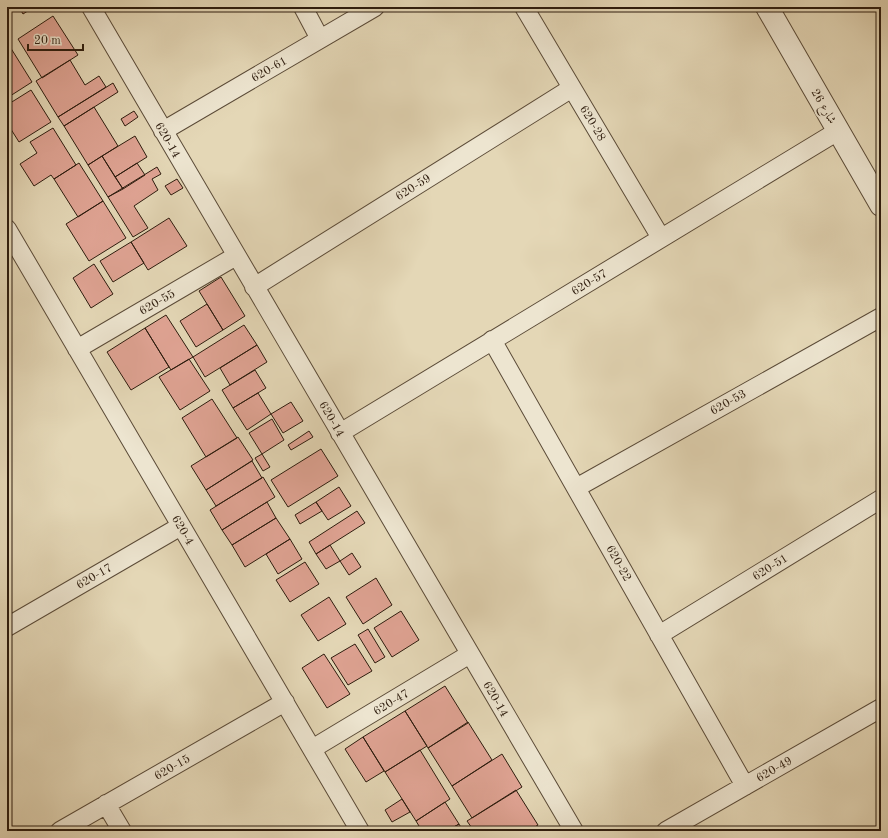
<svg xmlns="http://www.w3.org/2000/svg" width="888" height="838" font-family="'Old Standard TT',Amiri,serif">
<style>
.building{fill:#dfa393;stroke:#2d1c0e}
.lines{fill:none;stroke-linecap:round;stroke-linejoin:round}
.minor-casing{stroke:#5b4b38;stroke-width:20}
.tertiary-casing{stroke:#5b4b38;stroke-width:24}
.minor{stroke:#ede5d0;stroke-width:18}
.tertiary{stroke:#ede5d0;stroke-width:22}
.labels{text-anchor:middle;stroke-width:4;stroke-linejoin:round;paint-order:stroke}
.street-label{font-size:12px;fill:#2d1c0e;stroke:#ede5d0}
</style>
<rect width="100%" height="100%" fill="#e4d7b6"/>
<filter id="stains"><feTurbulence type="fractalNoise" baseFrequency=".005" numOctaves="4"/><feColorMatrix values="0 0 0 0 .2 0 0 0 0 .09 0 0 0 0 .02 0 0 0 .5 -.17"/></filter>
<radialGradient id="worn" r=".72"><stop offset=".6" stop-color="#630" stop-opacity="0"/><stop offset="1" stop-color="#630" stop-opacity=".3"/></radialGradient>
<path class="building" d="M19,7h15l-11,7z
M53,16l25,39 -36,23 -24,-39z
M7,42l25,40 -25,16z
M70,60l15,25 14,-9 7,11 -48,30 -22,-36z
M113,83l5,9 -54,34 -6,-9z
M31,90l20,32 -32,20 -12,-19v-18z
M94,107l24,39 -30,19 -24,-39z
M134,111l4,6 -13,9 -4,-7z
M53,128l23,37 -22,14 -3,-4 -17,11 -14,-22 17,-11 -7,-11z
M135,136l12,21 -32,20 -13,-21z
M102,156l21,33 -15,8 -20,-32z
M79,163l24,38 -25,16 -24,-38z
M137,163l8,12 -22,14 -8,-12z
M157,167l4,7 -9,5 6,11 -24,16 14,22 -15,9 -25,-40z
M177,179l6,9 -12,7 -6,-9z
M103,201l23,37 -37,23 -23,-37z
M169,218l18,28 -39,24 -17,-28z
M131,242l13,21 -31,19 -13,-21z
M94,264l19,30 -22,14 -18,-30z
M221,277l24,39 -22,14 -24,-39z
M207,304l16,26 -27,17 -16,-26z
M166,315l27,42 -22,13 -26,-42z
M244,325l13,20 -52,32 -12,-20z
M145,328l24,39 -38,23 -24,-38z
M257,345l10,17 -37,23 -10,-17z
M189,359l21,32 -30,19 -21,-33z
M255,370l11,18 -33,20 -11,-18z
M258,393l13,21 -24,16 -14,-22z
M212,399l25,39 -31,19 -24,-39z
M291,402l12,19 -20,12 -12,-19z
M272,419l12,21 -22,14 -13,-21z
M309,431l4,6 -22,13 -3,-5z
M238,437l15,23 -47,30 -15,-24z
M321,449l17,27 -50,31 -17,-27z
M262,454l8,13 -7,4 -8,-13z
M252,461l10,17 -46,28 -10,-16z
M263,477l12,20 -53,33 -12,-20z
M339,487l12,19 -23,14 -12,-18z
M267,502l9,16 -44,27 -10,-15z
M316,502l6,9 -22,13 -5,-9z
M357,511l8,12 -49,31 -7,-12z
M276,518l14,21 -45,28 -13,-22z
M290,539l12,20 -24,15 -12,-20z
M330,545l10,16 -14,8 -10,-15z
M352,553l9,14 -12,8 -9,-14z
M305,562l14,22 -29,18 -14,-22z
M376,578l16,27 -29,19 -17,-27z
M329,597l17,27 -28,17 -17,-26z
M401,611l18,29 -27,17 -18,-29z
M368,629l17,28 -10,6 -17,-28z
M355,644l17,27 -24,14 -17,-27z
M324,654l26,40 -23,14 -25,-40z
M445,686l23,37 -40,25 -23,-37z
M405,711l22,35 -42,26 -22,-35z
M468,722l24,38 -40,26 -24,-38z
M363,737l21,34 -18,11 -21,-33z
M420,750l30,49 -34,22 -31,-49z
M502,754l20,33 -50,31 -20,-32z
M516,790l22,35 -10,6h-54l-7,-10z
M402,799l8,13 -18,10 -7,-12z
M445,802l14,22 -12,7h-25l-6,-10z
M459,824l4,7h-16z"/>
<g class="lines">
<defs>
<path id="minor" d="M91,7l483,824
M303,7l17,32
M524,7l137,231
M163,131l212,-124
M7,229l353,602
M254,287l318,-199
M492,340l253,446
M77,349l159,-93
M340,433l498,-302
M576,488l305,-171
M7,627l174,-101
M659,635l222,-136
M312,749l158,-95
M106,804l16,27
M60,831l225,-129
M666,831l215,-123"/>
<path id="tertiary" d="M767,7l114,198"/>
</defs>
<use href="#minor" class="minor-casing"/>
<use href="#tertiary" class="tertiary-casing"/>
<use href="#minor" class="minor"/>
<use href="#tertiary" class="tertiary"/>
</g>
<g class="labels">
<g class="street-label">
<text transform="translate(269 69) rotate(-30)" y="4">620-61</text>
<text transform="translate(824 106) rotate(60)" y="4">شارع 26</text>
<text transform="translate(593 123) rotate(59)" y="4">620-28</text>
<text transform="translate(168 140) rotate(60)" y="4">620-14</text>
<text transform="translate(413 187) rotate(-32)" y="4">620-59</text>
<text transform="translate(589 282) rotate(-31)" y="4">620-57</text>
<text transform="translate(157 302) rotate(-30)" y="4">620-55</text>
<text transform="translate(728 402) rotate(-29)" y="4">620-53</text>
<text transform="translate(332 419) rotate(60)" y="4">620-14</text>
<text transform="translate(183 530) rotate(60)" y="4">620-4</text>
<text transform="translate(619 563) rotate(61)" y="4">620-22</text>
<text transform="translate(770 567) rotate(-32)" y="4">620-51</text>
<text transform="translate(94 576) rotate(-30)" y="4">620-17</text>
<text transform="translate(496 699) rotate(60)" y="4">620-14</text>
<text transform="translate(391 702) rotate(-31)" y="4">620-47</text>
<text transform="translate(172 767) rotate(-30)" y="4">620-15</text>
<text transform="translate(774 769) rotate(-30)" y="4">620-49</text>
</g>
</g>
<rect width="888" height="838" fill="none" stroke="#e4d7b6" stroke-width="24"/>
<rect x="8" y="8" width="872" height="822" fill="none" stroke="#2d1c0e" stroke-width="2"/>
<rect x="12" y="12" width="864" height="814" fill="none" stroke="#2d1c0e"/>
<path d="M28 44v6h55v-6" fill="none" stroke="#2d1c0e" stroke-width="2"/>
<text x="34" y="44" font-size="12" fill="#2d1c0e" stroke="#ede5d0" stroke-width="3" paint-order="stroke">20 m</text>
<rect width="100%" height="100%" filter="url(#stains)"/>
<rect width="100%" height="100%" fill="url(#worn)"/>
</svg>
